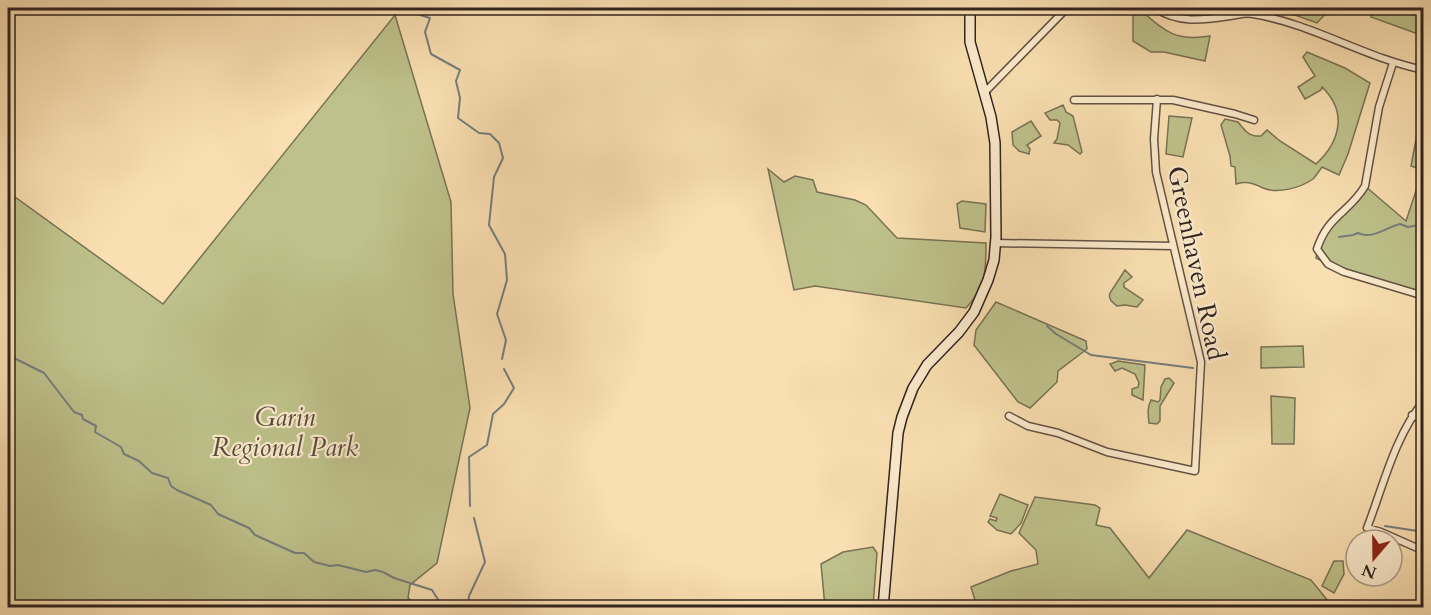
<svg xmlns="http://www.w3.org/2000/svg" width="1431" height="615" font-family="Cardo,serif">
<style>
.green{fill:#bec18b;stroke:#787255;stroke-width:1.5}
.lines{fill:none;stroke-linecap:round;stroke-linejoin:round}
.stream{stroke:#757e7b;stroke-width:2}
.street-casing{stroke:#635344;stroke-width:9}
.secondary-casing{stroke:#31241f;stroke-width:12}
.street{stroke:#fbeacc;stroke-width:6}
.secondary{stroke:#fbeacc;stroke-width:9}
.labels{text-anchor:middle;stroke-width:4.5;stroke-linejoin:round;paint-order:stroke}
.street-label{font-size:26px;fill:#31241f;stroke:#fbeacc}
.park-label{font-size:26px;font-style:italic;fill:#544b3a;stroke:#fbeacc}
</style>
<rect width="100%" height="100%" fill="#f9dfb1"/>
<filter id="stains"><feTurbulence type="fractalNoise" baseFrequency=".00333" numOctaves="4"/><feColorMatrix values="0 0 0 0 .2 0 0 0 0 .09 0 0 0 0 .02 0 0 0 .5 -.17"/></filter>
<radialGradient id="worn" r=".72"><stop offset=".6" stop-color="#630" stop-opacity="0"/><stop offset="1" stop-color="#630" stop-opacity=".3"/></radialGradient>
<path class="green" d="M1133,8h5c26,22 35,34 72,28l-5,25 -41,-9h-13l-18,-11z
M1174,8h89v1c-30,1 -61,15 -89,-1z
M1275,8h56l-14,15z
M1373,8h50v26h-5l-47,-17 6,-8z
M395,15l56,187 2,92 17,114 -33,155 -27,22 -2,13 11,9h-411v-415l155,112z
M1307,52l38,16 25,15 -22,71 -9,21 -17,-8c-3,4 -6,9 -9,12 -13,9 -35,15 -50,9 -10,-5 -16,-7 -27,-4l-1,-17 -4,-1 -1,-10 -9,-31 4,-6 13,3c7,9 11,15 23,14l6,-6 13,11 36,23c24,-22 32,-52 6,-77l-1,3 -16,9 -7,-12 17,-11 -12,-19z
M1063,105l3,7 7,4 9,36 -2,2 -12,-9 -14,-2 3,-4 3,-16 -3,-3h-7l-5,-7z
M1169,116l23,2 -9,39 -17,-3z
M1031,121l10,15 -14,9 3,4 -1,5 -10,-3 -6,-6 -1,-13z
M1418,129l5,1v163l-79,-21 -28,-14 3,-15 46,-57 41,35 17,-51 -12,-4z
M768,169l16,13 11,-6 18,4 4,12 38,8 11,5 31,33 89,5c0,28 0,44 -20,65l-151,-22 -21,4z
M962,201l24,3 -1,28 -25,-4 -3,-24z
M1125,270l7,7 -8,6v4l19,13 -6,7 -12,-2 -8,1c-5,-4 -9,-7 -7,-13z
M996,302l90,39 1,8 -29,22 -1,11 -27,26 -12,-6 -44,-57 2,-15z
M1303,346l1,21 -43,1v-21z
M1118,361l27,4 -2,35 -11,-5v-6l6,-2 1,-4 -4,-9 -13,-6 -7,3 -5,-7z
M1169,378l5,5 -14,23v15l-3,3 -8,-1c-1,-9 -2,-15 2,-23l7,2 2,-2 1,-13 4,-8z
M1271,396l24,2 -1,46h-22z
M1000,494l28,11 -7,18 -10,11 -14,-4 -9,-8 2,-3 6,2 1,-3 -7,-2z
M1035,497l60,8 5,3 -4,17 14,3 39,50 38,-48 124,50 22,27h-356l-6,-20 40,-16 27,-7 -2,-14 -17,-17z
M873,547l4,6 -4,54h-48l-4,-43 22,-12z
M1334,561h9l1,13 -10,19 -12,-7z"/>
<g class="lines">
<path class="stream" d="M407,8l3,4 20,6 -5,14 6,22 29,16 -4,11 4,17 -2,20 21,15 11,1 9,9 4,15 -9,19 -5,48 16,29 2,26 -10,34 9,26 -4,19
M1339,237l14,-2 5,-2c14,7 29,-6 42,-9l8,3 16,-3
M1047,326l9,8 35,21 102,13
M8,355l36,18 30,39 8,3 1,4 13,7 -1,6 26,15 3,7 15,7 13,12 16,5 3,8 6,4 34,15 7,9 31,14 6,7 40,18h9l10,9 16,4 8,-1 28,7 9,-2 8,2 11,6 38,12 7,11 11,7
M470,506l-1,-49 18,-12 6,-31 11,-10 10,-16 -10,-19
M1385,526l39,6
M468,608l1,-12 16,-34 -11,-44
M940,608h10"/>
<defs>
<path id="street" d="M1155,8c24,16 48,12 75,8 8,-1 16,-4 23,-2 60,10 112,44 171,56
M1393,63l-14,44 -14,79c-16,27 -37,29 -48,63l11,15 16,8 80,24
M984,93l83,-85
M1074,100h99l62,14 19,6
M995,243l178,3
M1424,401c-29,34 -41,86 -57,127l14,4 43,19
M1412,415l12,5
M1009,416l19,10 30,7 49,19 88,19 6,-109 -45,-190 -2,-33 3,-40"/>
<path id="secondary" d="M883,608l15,-175 4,-16 11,-29 14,-23 32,-33 15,-20 14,-32 6,-20 2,-23 -1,-94 -4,-26 -21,-75v-34"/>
</defs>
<use href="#street" class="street-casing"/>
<use href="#secondary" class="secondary-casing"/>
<use href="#street" class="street"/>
<use href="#secondary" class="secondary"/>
</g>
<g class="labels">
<g class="street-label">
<text transform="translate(1197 263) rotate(78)" y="9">Greenhaven Road</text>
</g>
<g class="park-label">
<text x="285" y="426">Garin<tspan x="285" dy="30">Regional Park</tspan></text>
</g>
</g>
<rect width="1431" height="615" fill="none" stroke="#f9dfb1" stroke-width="30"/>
<rect x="9" y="9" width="1413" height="597" fill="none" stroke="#31241f" stroke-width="3"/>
<rect x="15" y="15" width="1401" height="585" fill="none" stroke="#31241f" stroke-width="1.5"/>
<g transform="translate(1374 558) rotate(200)"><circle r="28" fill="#fbeacc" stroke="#aa9b87" stroke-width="1.5"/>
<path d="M0-4.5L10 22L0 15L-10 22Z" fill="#8f2418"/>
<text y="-9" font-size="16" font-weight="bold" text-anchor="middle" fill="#31241f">N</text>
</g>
<rect width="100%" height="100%" filter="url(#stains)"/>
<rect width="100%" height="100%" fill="url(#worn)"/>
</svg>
